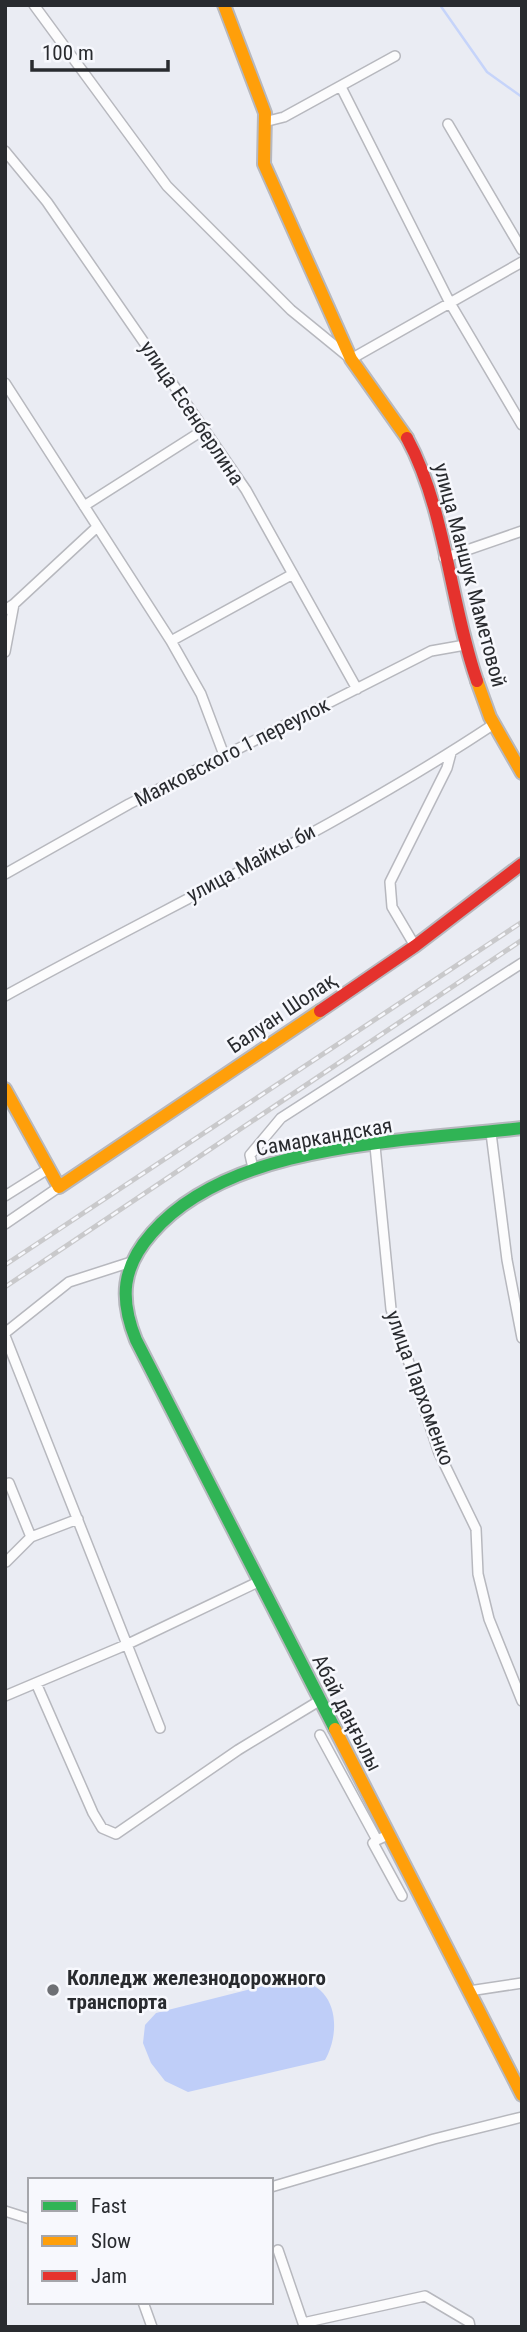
<svg xmlns="http://www.w3.org/2000/svg" width="527" height="2332" font-family="'Roboto Condensed',sans-serif">
<style>
.green{fill:#bfcef8}
.lines{fill:none;stroke-linecap:round;stroke-linejoin:round}
.stream{stroke:#c6d4fa;stroke-width:2.5}
.street-casing{stroke:#b7b8be;stroke-width:12}
.fast-casing{stroke:#b7b8be;stroke-width:16}
.slow-casing{stroke:#b7b8be;stroke-width:16}
.jam-casing{stroke:#b7b8be;stroke-width:16}
.street{stroke:#fcfcfd;stroke-width:9}
.fast{stroke:#30b455;stroke-width:12}
.slow{stroke:#ff9f0a;stroke-width:12}
.jam{stroke:#e5322d;stroke-width:12}
.rail-casing{stroke:#c9c9cb;stroke-width:5}
.rail{stroke:#f7f8fd;stroke-width:2.5;stroke-dasharray:8;stroke-linecap:butt}
.poi-dot{fill:#6d6f74;stroke:#f7f8fd;stroke-width:2.5}
.labels{text-anchor:middle;stroke-width:5;stroke-linejoin:round;paint-order:stroke}
.street-label{font-size:21px;fill:#292b2f;stroke:#f7f8fd}
.poi-label{font-size:21px;font-weight:bold;fill:#292b2f;stroke:#f7f8fd;text-anchor:start}
</style>
<rect width="100%" height="100%" fill="#eaecf3"/>
<path class="green" d="M299,1977c7,5 18,9 24,16 16,18 13,48 2,67l-137,32 -23,-11 -14,-18 -8,-20 2,-18 11,-12z"/>
<g class="lines">
<path class="stream" d="M440,5l47,67 35,25"/>
<defs>
<path id="street" d="M34,5l133,181 124,124 60,49 171,-97
M341,87l109,216 72,122
M264,122l20,-5 111,-61
M448,124l74,126
M5,151l42,51 199,288 111,199
M5,383l166,258 30,53 23,61
M84,506l121,-77
M444,558l78,-27
M14,604l83,-77
M5,610l9,-6 -9,48
M171,641l122,-67
M5,874l124,-70 302,-153 34,-6
M415,946l-23,-39 -2,-25 57,-114 4,-15
M5,996c163,-90 334,-169 489,-272
M491,1133l16,127 15,78
M375,1146l16,163 48,144 37,76 2,45 11,45 33,82
M253,1168l-3,-13 31,-37 241,-155
M5,1196l43,-27
M5,1224l54,-37
M5,1333l64,-51 59,-19
M5,1336l155,392
M9,1483l22,54
M6,1562l25,-25 47,-18
M36,1683l57,130 9,15 14,6 122,-84 81,-49
M5,1696l123,-52 130,-62
M320,1735l57,105 11,-5
M377,1840l-4,3 29,53
M469,1991l53,-8
M271,2187l163,-48 88,-22
M5,2211l25,8
M278,2250l25,73 122,-27 44,26 1,5
M143,2302l9,25"/>
<path id="fast" d="M335,1729l-199,-389c-17,-42 -14,-73 16,-107 80,-92 256,-91 370,-105"/>
<path id="slow" d="M224,5l41,108 -1,51 87,195 56,79
M477,681l13,36 32,56
M5,1089l54,98 261,-176
M335,1729l187,366"/>
<path id="jam" d="M407,438c39,72 43,165 70,243
M320,1011l95,-65 107,-82"/>
</defs>
<use href="#street" class="street-casing"/>
<use href="#fast" class="fast-casing"/>
<use href="#slow" class="slow-casing"/>
<use href="#jam" class="jam-casing"/>
<use href="#street" class="street"/>
<use href="#fast" class="fast"/>
<use href="#slow" class="slow"/>
<use href="#jam" class="jam"/>
<defs>
<path id="rail" d="M5,1265l517,-343
M5,1287l517,-347"/>
</defs>
<use href="#rail" class="rail-casing"/>
<use href="#rail" class="rail"/>
</g>
<circle class="poi-dot" cx="53" cy="1990" r="7"/>
<g class="labels">
<g class="street-label">
<text transform="translate(192 413) rotate(56)" y="7">улица Есенберлина</text>
<text transform="translate(470 575) rotate(75)" y="7">улица Маншук Маметовой</text>
<text transform="translate(232 752) rotate(-27)" y="7">Маяковского 1 переулок</text>
<text transform="translate(251 863) rotate(-28)" y="7">улица Майкы би</text>
<text transform="translate(282 1013) rotate(-34)" y="7">Балуан Шолақ</text>
<text transform="translate(324 1137) rotate(-10)" y="7">Самаркандская</text>
<text transform="translate(420 1388) rotate(70)" y="7">улица Пархоменко</text>
<text transform="translate(347 1713) rotate(63)" y="7">Абай даңғылы</text>
</g>
<g class="poi-label">
<text x="67" y="1985">Колледж железнодорожного<tspan x="67" dy="24">транспорта</tspan></text>
</g>
</g>
<rect width="527" height="2332" fill="none" stroke="#292b2f" stroke-width="14"/>
<rect x="28" y="2178" width="245" height="126" fill="#f7f8fd" stroke="#a5a6ab" stroke-width="2"/>
<rect x="42" y="2201" width="35" height="10" fill="#30b455" stroke="#a5a6ab" stroke-width="2"/>
<text x="91" y="2213" font-size="21" fill="#292b2f">Fast</text>
<rect x="42" y="2236" width="35" height="10" fill="#ff9f0a" stroke="#a5a6ab" stroke-width="2"/>
<text x="91" y="2248" font-size="21" fill="#292b2f">Slow</text>
<rect x="42" y="2271" width="35" height="10" fill="#e5322d" stroke="#a5a6ab" stroke-width="2"/>
<text x="91" y="2283" font-size="21" fill="#292b2f">Jam</text>
<path d="M32 60v10h136v-10" fill="none" stroke="#292b2f" stroke-width="3.5"/>
<text x="42" y="60" font-size="21" fill="#292b2f" stroke="#f7f8fd" stroke-width="5" paint-order="stroke">100 m</text>
</svg>
